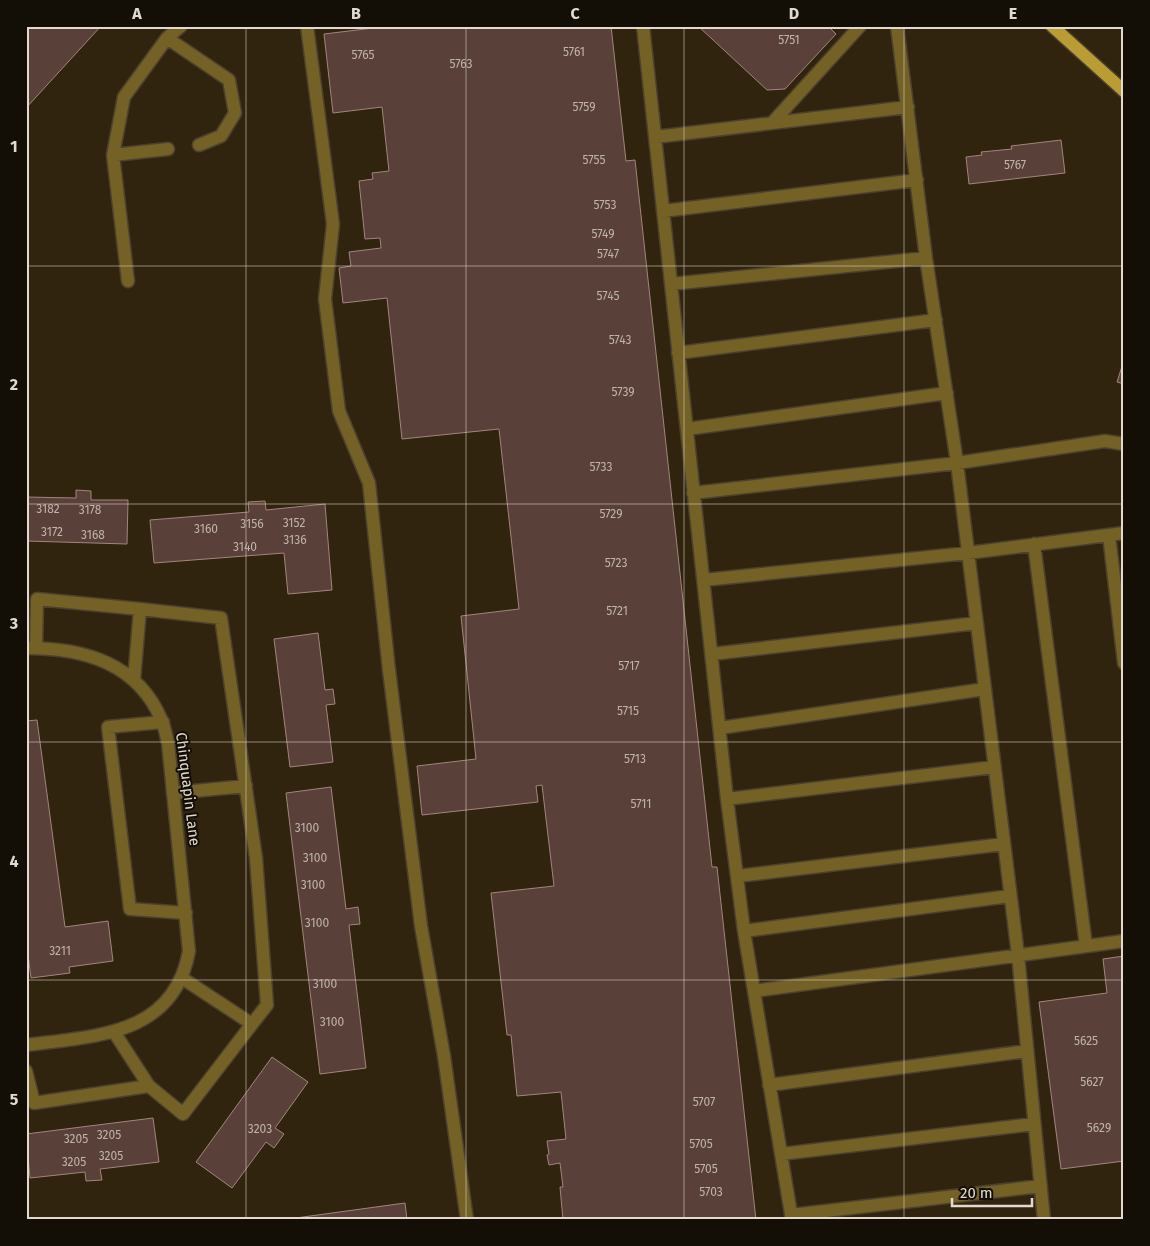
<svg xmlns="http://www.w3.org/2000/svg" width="1150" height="1246" font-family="'Fira Sans',sans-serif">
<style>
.building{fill:#594039;stroke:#a2857d}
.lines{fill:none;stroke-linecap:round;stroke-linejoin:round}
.service-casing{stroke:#4c412e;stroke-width:15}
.minor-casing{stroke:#4c412e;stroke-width:15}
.primary-casing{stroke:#4c412e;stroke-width:15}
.service{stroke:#736125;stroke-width:12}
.minor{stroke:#736125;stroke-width:12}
.primary{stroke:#ba9c35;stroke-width:12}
.grid{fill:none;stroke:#e2dace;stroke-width:1;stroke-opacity:0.55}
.labels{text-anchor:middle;stroke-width:4;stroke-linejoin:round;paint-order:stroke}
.number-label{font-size:12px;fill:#c0b4a9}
.street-label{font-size:15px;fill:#e2dace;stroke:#130e06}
.neatline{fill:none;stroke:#e2dace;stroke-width:2}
.grid-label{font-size:16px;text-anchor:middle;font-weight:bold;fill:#e2dace}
</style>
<rect width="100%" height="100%" fill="#30240f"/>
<path class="building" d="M26,26h75l-75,82z
M390,26h221l15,135 9,-1 77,707h5l39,353h-193l-3,-33h3l-3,-24 -11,2 -2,-10 2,-1 -2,-13 19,-2 -5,-47 -44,4 -6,-61h-4l-16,-142 63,-7 -12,-101 -6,1 2,16 -116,13 -5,-49 59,-7 -15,-143 58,-7 -20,-180 -97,10 -15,-141 -44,5 -4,-35 12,-2 -2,-14 32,-4 -1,-10 -15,1 -6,-58 14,-2 -1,-6 17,-2 -7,-64 -49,6 -9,-79z
M698,26h130l8,8 -51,55 -18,1z
M1061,140l4,33 -96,11 -3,-27 16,-2 -1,-3 31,-3 -1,-3z
M1124,360v24l-7,-2z
M76,490l15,1v9h37l-1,44 -101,-3v-44l50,1z
M265,501l1,9 59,-6 7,86 -44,4 -4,-41 -130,10 -4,-43 99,-8 -1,-10z
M318,633l7,57 8,-1 2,15 -9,1 7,57 -43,5 -16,-128z
M37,720l28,207 43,-6 5,40 -44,6 1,6 -39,5 -5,-39v-218z
M331,787l15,122 12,-2 2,17 -11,1 17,143 -46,6 -34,-281z
M1124,956v205l-63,8 -22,-167 68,-9 -4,-34z
M272,1057l36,25 -33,46 9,6 -10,14 -8,-6 -34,46 -36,-26z
M153,1118l6,44 -59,7 2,11 -16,1 -1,-9 -55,6 -4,-44z
M405,1203l2,17h-126z"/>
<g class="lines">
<defs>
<path id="service" d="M307,26l26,198 -8,75 14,112 30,72 20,187 32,256 23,130 23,164
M643,26l84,773 17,132 48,289
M897,26l29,232 31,205 61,492 26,265
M167,38l62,42 6,33 -14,23 -22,9
M772,123l88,-97
M655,137l253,-30
M113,155l55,-6
M663,211l254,-31
M128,281l-15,-126 11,-58 43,-59 14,-12
M671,284l255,-26
M678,353l258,-33
M687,429l260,-36
M693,493l264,-30 148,-22 19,3
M1109,535l15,128
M1034,544l52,402
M704,580l264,-27 156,-20
M36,648l1,-49 103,10
M712,654l265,-31
M134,680l6,-71 81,9 35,240 11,147 -15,19
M163,722l-55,5 22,182 56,4
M720,728l265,-39
M173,793l73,-7
M727,799l267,-32
M738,876l266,-32
M744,931l266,-35
M754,991l370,-50
M114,1032l35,54 34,28 69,-90 -70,-46
M26,1071l8,32 115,-17
M769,1085l258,-34
M781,1154l253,-30
M791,1215l250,-29"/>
<path id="minor" d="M26,648c58,0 112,15 136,73 3,7 4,15 6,22l21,208c-15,85 -94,85 -163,94"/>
<path id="primary" d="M1052,26l72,65"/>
</defs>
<use href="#service" class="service-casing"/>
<use href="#minor" class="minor-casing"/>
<use href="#primary" class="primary-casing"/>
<use href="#service" class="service"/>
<use href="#minor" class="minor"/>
<use href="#primary" class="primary"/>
</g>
<path class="grid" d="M246,26v1194M466,26v1194M684,26v1194M904,26v1194M26,266h1098M26,504h1098M26,742h1098M26,980h1098"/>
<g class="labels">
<g class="number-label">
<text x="789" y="44">5751</text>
<text x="574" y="56">5761</text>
<text x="363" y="59">5765</text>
<text x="461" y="68">5763</text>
<text x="584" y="111">5759</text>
<text x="594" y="164">5755</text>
<text x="1015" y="169">5767</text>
<text x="605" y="209">5753</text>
<text x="603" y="238">5749</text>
<text x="608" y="258">5747</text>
<text x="608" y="300">5745</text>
<text x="620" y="344">5743</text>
<text x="623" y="396">5739</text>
<text x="601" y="471">5733</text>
<text x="48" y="513">3182</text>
<text x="90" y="514">3178</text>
<text x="611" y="518">5729</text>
<text x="294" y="527">3152</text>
<text x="252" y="528">3156</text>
<text x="206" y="533">3160</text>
<text x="52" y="536">3172</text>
<text x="93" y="539">3168</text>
<text x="295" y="544">3136</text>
<text x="245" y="551">3140</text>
<text x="616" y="567">5723</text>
<text x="617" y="615">5721</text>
<text x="629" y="670">5717</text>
<text x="628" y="715">5715</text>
<text x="635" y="763">5713</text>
<text x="641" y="808">5711</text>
<text x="307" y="832">3100</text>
<text x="315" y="862">3100</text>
<text x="313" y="889">3100</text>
<text x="317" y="927">3100</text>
<text x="60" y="955">3211</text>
<text x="325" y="988">3100</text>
<text x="332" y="1026">3100</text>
<text x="1086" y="1045">5625</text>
<text x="1092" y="1086">5627</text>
<text x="704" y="1106">5707</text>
<text x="1099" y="1132">5629</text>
<text x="260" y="1133">3203</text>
<text x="109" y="1139">3205</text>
<text x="76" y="1143">3205</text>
<text x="701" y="1148">5705</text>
<text x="111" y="1160">3205</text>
<text x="74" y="1166">3205</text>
<text x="706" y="1173">5705</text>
<text x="711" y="1196">5703</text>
</g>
<g class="street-label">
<text transform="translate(188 789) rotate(83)" y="5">Chinquapin Lane</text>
</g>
</g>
<rect width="1150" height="1246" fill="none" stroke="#130e06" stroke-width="55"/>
<path d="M952 1198v8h80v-8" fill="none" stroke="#e2dace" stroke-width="2.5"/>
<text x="960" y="1198" font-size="15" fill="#e2dace" stroke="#130e06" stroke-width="4" paint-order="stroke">20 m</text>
<rect x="28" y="28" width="1094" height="1190" class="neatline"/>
<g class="grid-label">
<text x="137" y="19">A</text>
<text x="356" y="19">B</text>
<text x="575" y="19">C</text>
<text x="794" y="19">D</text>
<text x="1013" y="19">E</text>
<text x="14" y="152">1</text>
<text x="14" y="390">2</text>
<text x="14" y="629">3</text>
<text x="14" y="867">4</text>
<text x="14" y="1105">5</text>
</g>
</svg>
